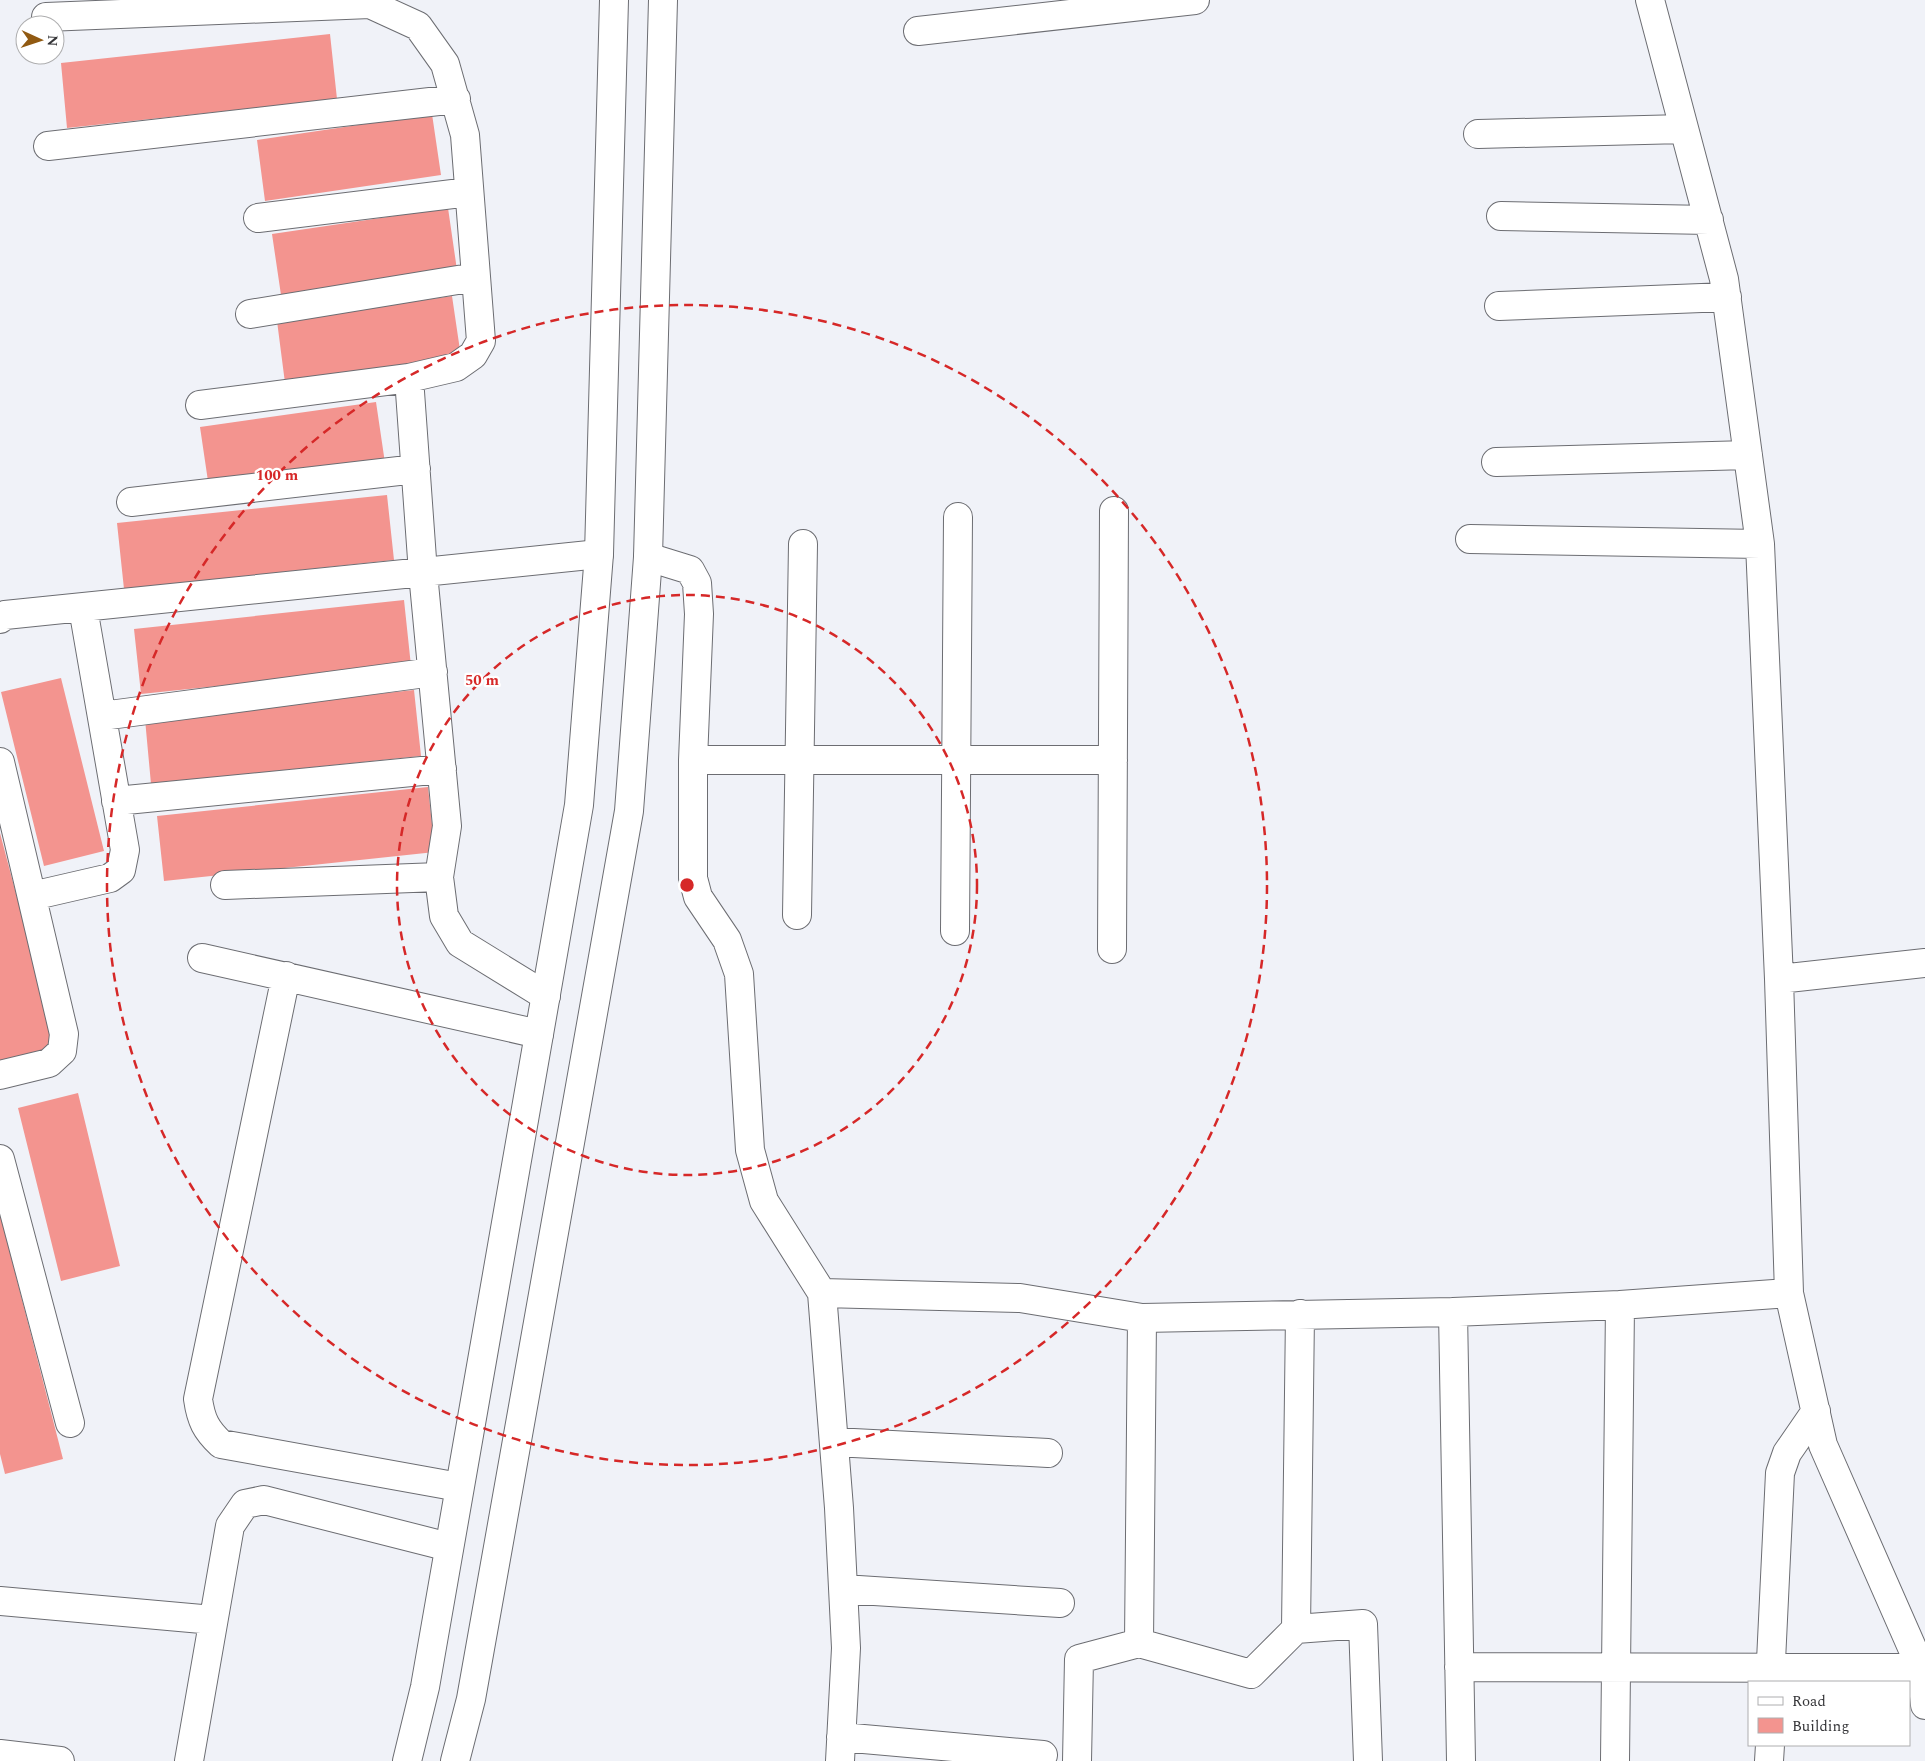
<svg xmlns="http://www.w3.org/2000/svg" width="1925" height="1761" font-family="Spectral,serif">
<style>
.building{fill:#f3948f}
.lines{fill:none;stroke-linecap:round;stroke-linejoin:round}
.street-casing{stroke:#6c6d72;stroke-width:30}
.secondary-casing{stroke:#6c6d72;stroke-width:30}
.street{stroke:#fff;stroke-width:28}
.secondary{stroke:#fff;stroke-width:28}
.ring{fill:none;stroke:#d62828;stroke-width:2.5;stroke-dasharray:9 6}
.centre{fill:#d62828;stroke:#fff;stroke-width:2.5}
.ring-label{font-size:15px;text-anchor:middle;font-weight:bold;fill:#d62828;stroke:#fff;stroke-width:4.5;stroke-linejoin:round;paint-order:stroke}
</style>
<rect width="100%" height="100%" fill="#f0f2f8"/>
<path class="building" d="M330,34l7,65 -270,29 -6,-65z
M432,114l9,61 -176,26 -8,-61z
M448,208l9,62 -176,25 -9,-61z
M452,296l9,61 -176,26 -8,-62z
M376,402l9,61 -176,25 -9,-61z
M387,495l7,65 -270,29 -7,-66z
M404,600l7,66 -270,28 -7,-65z
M61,678l43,173 -60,15 -43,-174z
M414,690l7,66 -270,28 -6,-65z
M428,787l7,65 -271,29 -7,-65z
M0,833l58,220 -58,12z
M78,1093l42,173 -59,15 -43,-173z
M0,1214l63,245 -58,15 -5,-20z"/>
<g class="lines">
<defs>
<path id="street" d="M1650,0l74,279 36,265 19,435 10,314 34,152 98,223 4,37
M46,17l324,-13 48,22 27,38 20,71 16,206 -8,14 -17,12 -47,11 -209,27
M918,31l277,-31
M1478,134l206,-5
M48,146l408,-47
M1501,216l208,4
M258,218l211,-26
M1499,306l228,-9
M250,314l226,-37
M409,378l14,195 24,253 -8,51 5,39 16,27 86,53
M1496,462l252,-7
M131,502l285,-33
M1470,539l290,5
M648,557l42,13 7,13 2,31 -6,146v118l5,19 29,43 12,34 11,176 14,51 58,92
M0,619l5,-4 594,-61
M102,716l331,-44
M693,760h420
M0,762l64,272 -2,17 -13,12 -49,12
M116,801l326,-32
M225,885l214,-8
M32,896l78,-18 11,-8 4,-20 -42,-242
M797,915l6,-371
M955,931l3,-414
M1112,949l2,-438
M202,958l337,76
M286,976l-88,423c3,21 8,31 23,45l238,43
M1779,979l146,-16
M0,1159l70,264
M1620,1305l169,-12
M1300,1314l-4,315 67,-5 5,137
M834,1442l214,11
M843,1589l217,14
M0,1601l213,19
M1139,1643l112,31 45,-45
M1459,1667l462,1
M1770,1682l10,-209 7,-20 29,-42
M841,1737l202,18
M0,1754l60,7
M189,1761l41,-235 15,-22 19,-4 185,47
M840,1761l6,-113 -7,-140 -17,-215 198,5 122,20 311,-6
M1077,1761l2,-102 60,-16 3,-325
M1461,1761l-8,-449 167,-7 -5,456
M1769,1761l1,-16"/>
<path id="secondary" d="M407,1761l18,-74 154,-882 20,-251 15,-554
M455,1761l16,-62 158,-888 19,-254 15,-557"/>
</defs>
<use href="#street" class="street-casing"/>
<use href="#secondary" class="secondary-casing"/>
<use href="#street" class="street"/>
<use href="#secondary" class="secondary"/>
</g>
<g class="ring">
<circle cx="687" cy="885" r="290"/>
<circle cx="687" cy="885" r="580"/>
</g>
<circle cx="687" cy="885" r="8" class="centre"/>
<g class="ring-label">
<text x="277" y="480">100 m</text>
<text x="482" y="685">50 m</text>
</g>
<rect x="1748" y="1681" width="162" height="65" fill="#ffffff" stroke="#aeaeaf"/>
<rect x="1758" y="1697" width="25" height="8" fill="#ffffff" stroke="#aeaeaf"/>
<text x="1792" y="1706" font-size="15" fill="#353538">Road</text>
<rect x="1758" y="1718" width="25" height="15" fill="#f3948f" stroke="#aeaeaf"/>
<text x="1792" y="1731" font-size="15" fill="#353538">Building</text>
<g transform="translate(40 40) rotate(93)"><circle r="24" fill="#ffffff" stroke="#aeaeaf"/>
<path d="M0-4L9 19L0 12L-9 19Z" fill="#915a12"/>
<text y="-8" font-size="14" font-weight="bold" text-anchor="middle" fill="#353538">N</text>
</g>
</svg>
